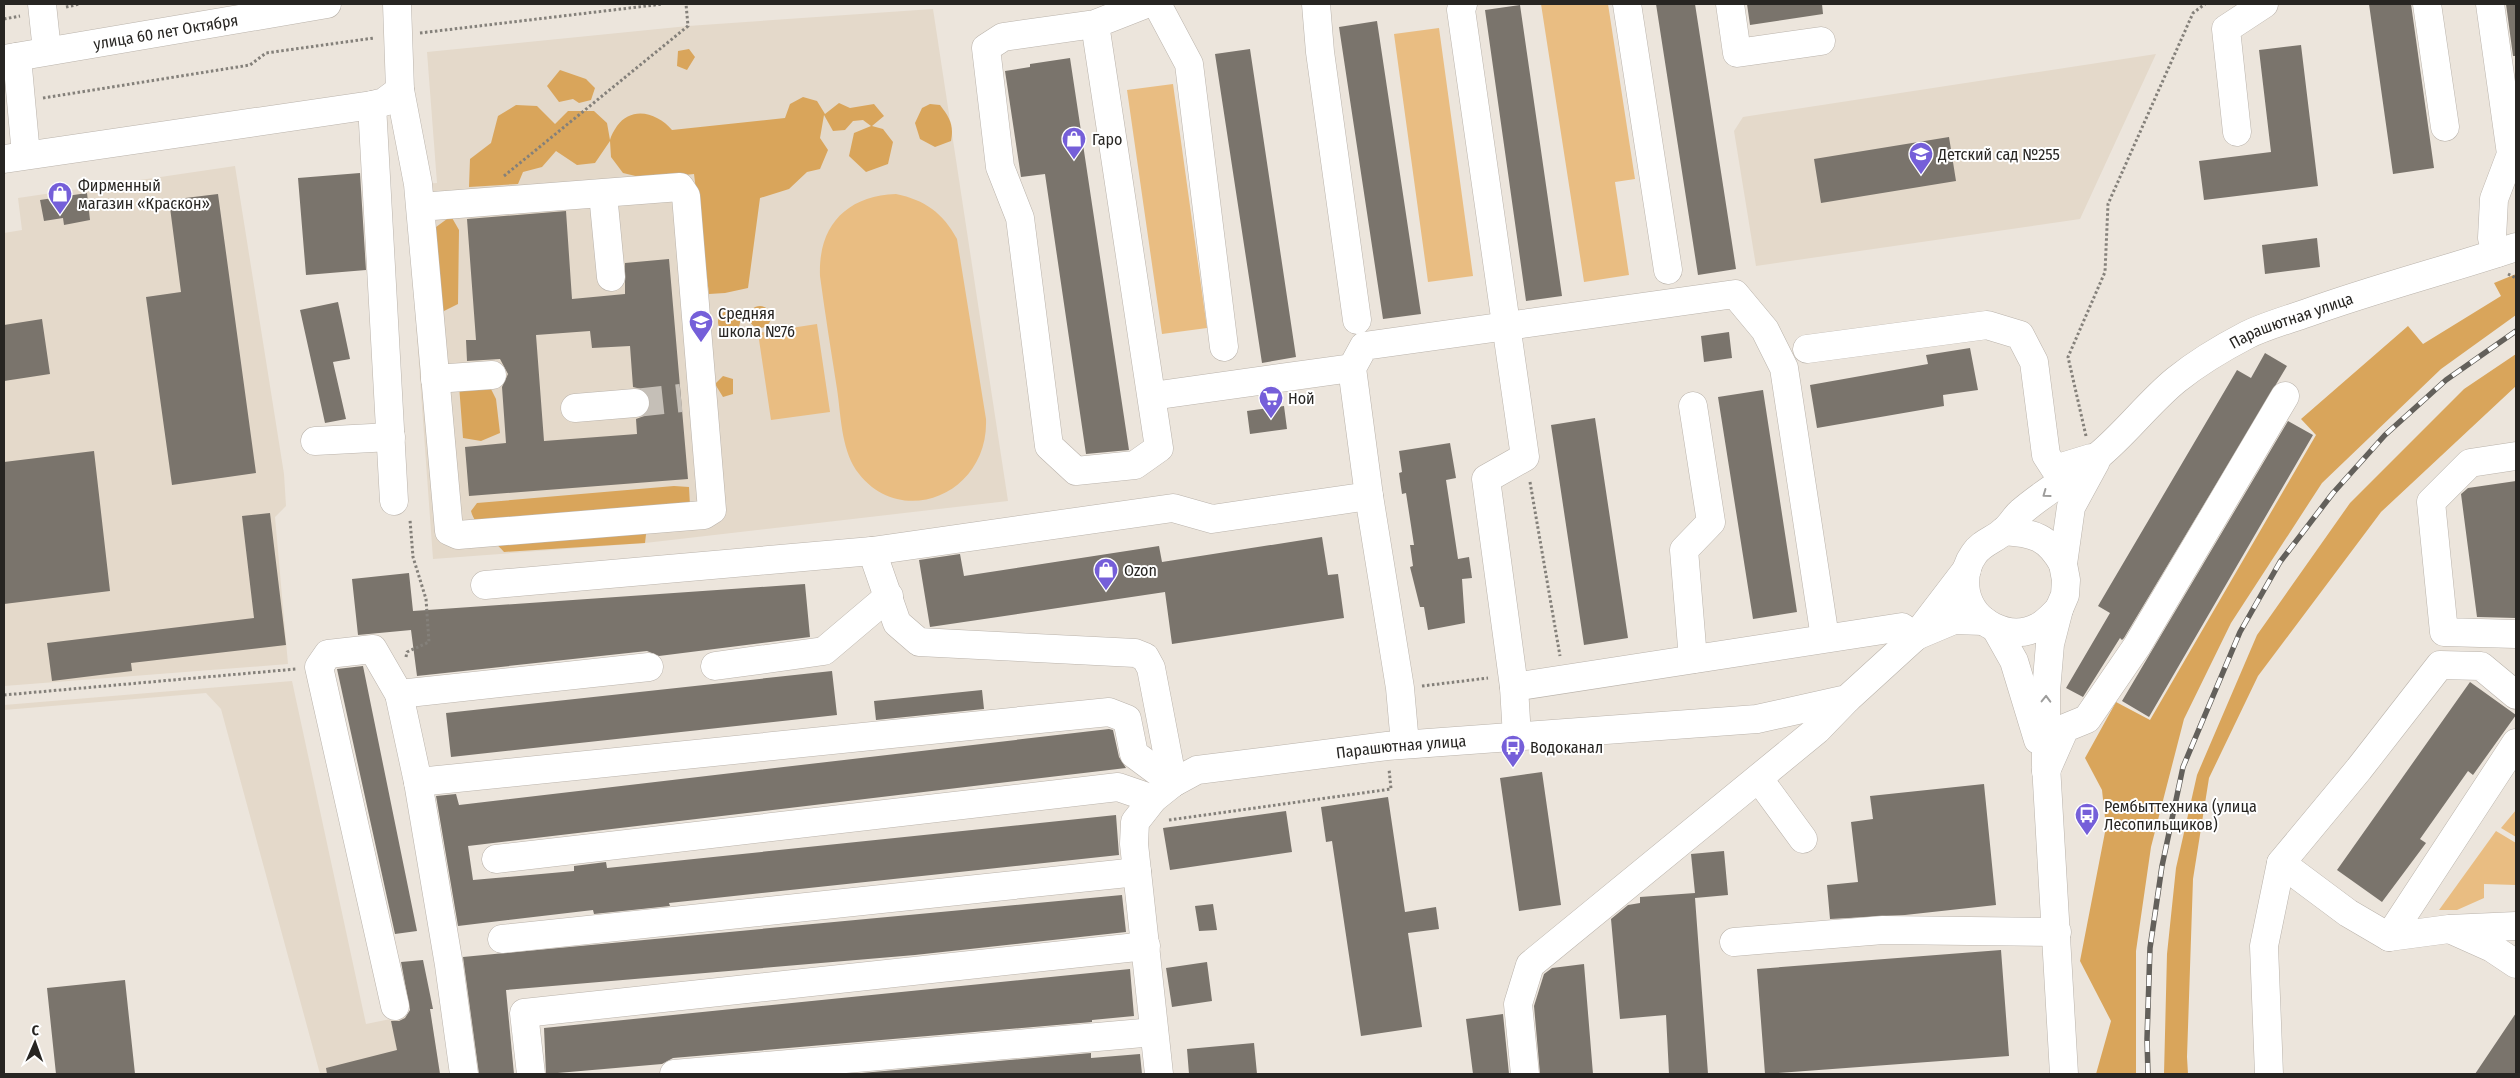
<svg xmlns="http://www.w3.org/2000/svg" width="2520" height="1078" font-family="'Fira Sans Condensed',sans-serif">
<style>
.built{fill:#e4d9ca}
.green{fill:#e9bd82}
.forest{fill:#d9a55b}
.building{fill:#7a746c;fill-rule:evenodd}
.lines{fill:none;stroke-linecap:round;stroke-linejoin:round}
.minor-tunnel{stroke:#c5bfb7;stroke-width:28;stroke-dasharray:28 14;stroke-linecap:butt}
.minor-casing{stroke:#bab3ab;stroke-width:29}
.major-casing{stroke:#bab3ab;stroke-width:29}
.path{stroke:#84807a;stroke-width:3;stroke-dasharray:2.5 2.5;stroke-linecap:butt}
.minor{stroke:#fff;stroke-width:28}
.major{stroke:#fff;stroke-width:28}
.rail-casing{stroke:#63605b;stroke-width:5.5}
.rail{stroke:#fff;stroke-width:4;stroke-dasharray:11;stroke-linecap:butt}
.oneway{stroke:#9e9d9c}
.labels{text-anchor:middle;stroke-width:4;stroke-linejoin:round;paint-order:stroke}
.street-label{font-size:16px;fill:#272522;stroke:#fff}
.poi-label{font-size:16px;fill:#272522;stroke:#fff;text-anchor:start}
</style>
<rect width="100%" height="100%" fill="#ece5dc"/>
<path class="built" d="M933,9l75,492 -363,42 -212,16 -27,-374 31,-2 -10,-131 261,-26z
M2156,54l-76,165 -324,47 -22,-135 9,-14z
M235,166l49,308 2,32 -11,11 13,147 -284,22v-453l18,-3 -4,-32z
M292,681l74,343 64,-13 10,63h-120l-99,-365 -15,-16 -202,17v-5z"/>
<path class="green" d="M1541,4h67l27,175 -20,3 14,93 -45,7z
M1439,28l34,248 -45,6 -34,-248z
M1173,84l34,244 -45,6 -35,-244z
M896,194c29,6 47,19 61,45l29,180c3,76 -87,112 -130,51 -15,-23 -15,-55 -19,-81 -6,-38 -12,-76 -17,-113 -2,-50 26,-80 76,-82z
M817,324l13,88 -59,8 -13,-87z
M2516,810v27l-15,-9z
M2496,831l20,12v42l-32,-1v14l-27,12h-18z"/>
<path class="forest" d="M689,49l6,8 -8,13 -10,-4 1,-15z
M560,70l26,9 9,9 -4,12 -12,3 -6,-4 -14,3 -12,-16z
M803,97l14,4 8,13 14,-11 11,5 24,-4 10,12 -12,10 11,3 10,13 -5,22 -22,8 -17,-16 5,-23 17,-7 -8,-6 -10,1 -8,9 -12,1 -9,-16 -4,23 8,12 -8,19 -13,3 -18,17 -29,9 -12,90 -23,5 -16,1 -15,-120 -46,5 -25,-6 -12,-16 -1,-16 -15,22 -18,2 -21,-14 -14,16 -19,5 -5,12 -49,3 1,-28 21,-16 7,-27 18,-11 21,1 18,18 13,-13h26l13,12 3,17c1,-5 4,-9 7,-14 15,-21 41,-13 55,4l113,-12 5,-14z
M930,104l10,1c10,13 14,20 11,36l-16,6 -15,-8 -5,-16 7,-15z
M451,216l8,14 -1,74 -16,8 -10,-82z
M2516,274v41l-75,54 -119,114 -91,140 -47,96 -33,128 -15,104v123h-40l15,-53 -31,-60 26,-134 -4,-37 -17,-32 31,-56 34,18 166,-285 -15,-16 107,-93 15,18 78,-48 -7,-13z
M749 317a11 11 0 1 1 22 0a11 11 0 1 1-22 0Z
M718 322a11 11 0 1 1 22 0a11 11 0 1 1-22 0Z
M2516,354v32l-135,126 -123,164 -49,102 -16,101 -6,178 1,17h-24l3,-120 9,-86 21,-93 60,-140 93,-132 114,-114z
M723,376l10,3v15l-10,3 -8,-13z
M488,383l8,16 4,34 -19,8 -18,-3 -4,-53z
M674,486l15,1 1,19 -43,20 -2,17 -141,9c-11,-13 -29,-25 -33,-41l6,-8z"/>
<path class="building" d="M1656,4h39l41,265 -38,6z
M1747,4h75l1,10 -73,11z
M2369,4h42l23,164 -41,6z
M2506,4h10v52h-3z
M1520,5l42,291 -36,5 -41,-291z
M1377,21l44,293 -38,5 -44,-292z
M2301,45l17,141 -114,14 -5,-39 72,-9 -12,-102z
M1250,49l46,308 -34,6 -47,-309z
M1070,58l59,392 -43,4 -41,-280 -24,3 -16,-106 25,-4v-3z
M1949,137l7,44 -135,22 -7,-44z
M360,173l6,97 -60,5 -8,-97z
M87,193l3,27 -26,5 -1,-7 -19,3 -4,-21z
M218,194l38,279 -84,12 -26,-188 35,-5 -12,-92z
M566,211l6,88 53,-5v-31l44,-4 19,220 -219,17 -4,-49 41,-4 -4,-56 6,-13 -8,-15 -33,2 -1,-21h10l-9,-121zM590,331l2,17 38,-2 3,41 8,2 7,5 2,7 -1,8 -5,7 -8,3 1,15 -93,7 -8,-106z
M2317,238l3,29 -55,7 -3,-29z
M338,302l12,57 -17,3 13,57 -21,4 -25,-113z
M42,319l8,55 -46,7v-56z
M1729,332l3,26 -28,4 -3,-26z
M1970,348l8,42 -35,5 1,11 -127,22 -7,-43 118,-21 -2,-9z
M2265,353l22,13 -163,272 -2,2 -2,-2 -37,59 -17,-9 44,-75 -12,-7 139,-236 14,8z
M1763,390l34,222 -44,7 -35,-222z
M1284,406l3,23 -37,5 -3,-23z
M1595,418l33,220 -44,7 -33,-220z
M2288,421l25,14 -164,282 -27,-16z
M1450,443l6,35 -10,2 9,59 3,20 11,-2 3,21 -10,1 3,44 -37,7 -4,-23h-4l-10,-40 3,-1 -3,-21h4l-8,-52 -4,1 -3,-21 3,-1 -3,-21z
M94,451l16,140 -106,13v-142z
M2516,481v137l-39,-1 -16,-123 7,-6z
M270,513l16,132 -155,18 1,8 -80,10 -5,-38 207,-25 -12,-102z
M1322,537l6,38 10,-1 6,44 -172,26 -7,-52 -235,35 -11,-67 41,-6 4,22 195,-30 3,16z
M409,573l4,38 392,-27 5,53 -151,19 -12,-5 -230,25 -6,-46 -53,5 -6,-56z
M363,666l54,265 -22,3 -58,-265z
M832,671l5,44 -386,42 -5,-44z
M2470,682l46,33 -43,60 -5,-4 -48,68 6,4 -44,59 -45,-32z
M982,690l2,19 -108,11 -2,-19z
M1109,729l4,1 6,27 7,11 -658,78 5,34 101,-9v-5l32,-4 1,6 509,-53 3,40 -450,48 1,3 -76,8 -1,-4 -135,16 -22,-130 20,-2 3,11z
M1542,772l19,133 -42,6 -19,-133z
M1984,784l12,121 -91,10 -75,4 -3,-34 31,-3 -7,-60 22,-3 -3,-23z
M1388,797l17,115 31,-5 3,22 -31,4 14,94 -61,9 -29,-195 -6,1 -5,-35z
M1286,811l6,41 -122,18 -7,-42z
M1724,851l4,44 -33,3 13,176h-39l-3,-59 -46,4 -9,-100 17,-14 12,-2v-6l55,-4 -4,-39z
M1122,895l4,37 -211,23 -409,35 8,84h-35l-16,-117z
M1213,904l4,26 -18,1 -4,-25z
M2001,950l8,106 -244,18 -8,-105z
M423,960l10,49h-3l10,65h-113l-1,-6 71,-18 -6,-29h8l6,-3 5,-8 -9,-48z
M1207,962l5,39 -40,6 -6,-39z
M1584,964l9,110h-53l-6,-68 10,-32 8,-6z
M1130,969l4,47 -42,4v2l-419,36 -11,6 -116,10 -2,-46z
M125,980l10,94h-79l-9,-86z
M2516,1013v61h-41z
M1503,1014l6,60h-36l-7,-55z
M1254,1043l3,31h-68l-2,-25z
M1091,1053v5l49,-4 2,20h-292z"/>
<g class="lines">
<path class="minor-tunnel" d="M635,403l46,-5"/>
<defs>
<g id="minor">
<path d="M42,4l5,47"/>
<path d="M1157,4l32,60 35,283"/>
<path d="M1316,4l4,48 37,268"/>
<path d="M1463,4l-2,6 64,447 -39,22 28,208 3,50"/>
<path d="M1627,4l41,266"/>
<path d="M1730,4l7,49 84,-12"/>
<path d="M2427,4l18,123"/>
<path d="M2490,4l21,150 -17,45 -2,39 5,15"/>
<path d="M1095,24l64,424 -24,17 -59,6 -27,-25 -29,-228 -20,-51 -14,-119 17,-11 92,-13 51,-20"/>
<path d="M17,57l9,98"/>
<path d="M400,90l18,94 2,23 29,324 9,4 246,-20 8,-5 -26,-314 -6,-9 -260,20"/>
<path d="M2237,132l-11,-103 38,-25"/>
<path d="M4,159l368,-54"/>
<path d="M603,194l8,83"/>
<path d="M1807,349l180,-24 33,10 14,27 12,93 9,14 36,-11"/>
<path d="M435,379l57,-4"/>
<path d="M1152,396l200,-28"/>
<path d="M575,408l60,-5"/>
<path d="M315,441l76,-4"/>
<path d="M2516,456l-46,7 -39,39 13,130 72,2"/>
<path d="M394,501l-22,-396 12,-3 16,-12 -3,-86"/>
<path d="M872,551l25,72 22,19 216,11 10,4 6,11 22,115"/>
<path d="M485,585l387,-34 301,-43 39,11 157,-23"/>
<path d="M1916,636l38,-16 30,1"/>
<path d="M1693,659l-9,-109 27,-28 -18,-116"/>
<path d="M715,666l109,-15 65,-55"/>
<path d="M1514,687l388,-60 13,10"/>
<path d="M399,694l250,-27"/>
<path d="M1405,744l-5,-56 -31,-192 -17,-128 12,-22 371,-52 30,36 19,38 41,270"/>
<path d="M2046,771l19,-43 22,-9 50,-73 148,-250"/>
<path d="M1759,779l44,60"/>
<path d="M418,782l691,-70 18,7 7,35 39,29"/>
<path d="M496,859l622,-72 35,12"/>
<path d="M2281,863l67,50 41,24 60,-8 67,-3"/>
<path d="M2454,931l38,17 24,16"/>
<path d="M2389,937l127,-194"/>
<path d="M502,939l635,-67"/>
<path d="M1734,942l149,-12 174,2"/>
<path d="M395,1006l-76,-339 9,-13 45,-5 26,45 19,88 31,183 15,109"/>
<path d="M531,1074l-7,-61 622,-67"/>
<path d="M674,1074l480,-42"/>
<path id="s1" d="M1159,1074l-25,-230 1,-22 18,-23 20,-16 24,-13 190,-24 370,-27 90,-20 68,-62 52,-68"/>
<path d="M1525,1074l-7,-70 12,-39 287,-235 30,-31"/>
<path d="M2269,1074l-5,-128 17,-83 78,-94 81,-104 41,1 35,29"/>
</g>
<g id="major">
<path id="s2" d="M4,59l323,-55"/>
<path d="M2004,531c30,2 44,6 59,33"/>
<path id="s3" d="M2059,609c-7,7 -13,14 -21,18 -29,15 -66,-4 -72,-35 -2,-13 0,-27 8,-38 8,-12 21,-14 31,-24 6,-5 10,-13 16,-18 24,-21 52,-36 77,-56 28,-23 50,-53 78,-76 21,-17 46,-32 71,-45 18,-9 40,-15 60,-22 69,-25 140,-43 209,-66"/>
<path d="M1996,629l18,32 24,79"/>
<path d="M2064,1074l-18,-309v-74l4,-47 9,-35 6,-14 1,-15 -3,-16 8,-57 25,-46"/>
</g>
</defs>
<use href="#minor" class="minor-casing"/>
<use href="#major" class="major-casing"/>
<path class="path" d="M66,7l14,-3
M4,19l16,-3
M420,33l243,-29
M43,98l207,-33 16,-12 108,-15
M504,176l184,-150 -2,-22
M2508,274l8,4
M2086,436l-18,-79 37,-85 3,-68 85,-191 12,-9
M1530,482l30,174
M406,657l1,-5 22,-10 -3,-43 -13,-42 -3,-37
M1422,686l66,-8
M4,695l292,-26
M1169,820l222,-31 -2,-20"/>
<use href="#minor" class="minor"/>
<use href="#major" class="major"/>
<defs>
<path id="rail" d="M2148,1074l-1,-35 3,-91 12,-82 21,-99 57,-135 40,-70 53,-69 52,-58 61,-55 70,-49"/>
</defs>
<use href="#rail" class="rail-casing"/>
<use href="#rail" class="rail"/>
</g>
<defs><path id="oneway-chevron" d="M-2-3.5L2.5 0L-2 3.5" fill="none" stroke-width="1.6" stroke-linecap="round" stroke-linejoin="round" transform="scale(1.25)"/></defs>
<g class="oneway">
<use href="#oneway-chevron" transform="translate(2046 494) rotate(144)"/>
<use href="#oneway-chevron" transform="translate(2046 699) rotate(-89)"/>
</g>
<defs>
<symbol id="shop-pin" viewBox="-11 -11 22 30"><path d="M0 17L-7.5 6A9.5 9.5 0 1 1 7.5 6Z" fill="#755fd9" stroke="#fff"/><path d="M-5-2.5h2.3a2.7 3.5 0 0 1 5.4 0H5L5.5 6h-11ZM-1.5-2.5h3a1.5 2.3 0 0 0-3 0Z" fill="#fff"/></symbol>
<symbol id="school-pin" viewBox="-11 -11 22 30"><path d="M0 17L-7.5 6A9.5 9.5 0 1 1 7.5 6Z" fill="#755fd9" stroke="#fff"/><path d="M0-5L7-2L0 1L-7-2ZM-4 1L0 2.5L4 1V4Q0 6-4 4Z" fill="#fff"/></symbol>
<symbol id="supermarket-pin" viewBox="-11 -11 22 30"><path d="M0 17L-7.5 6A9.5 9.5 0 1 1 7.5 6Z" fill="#755fd9" stroke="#fff"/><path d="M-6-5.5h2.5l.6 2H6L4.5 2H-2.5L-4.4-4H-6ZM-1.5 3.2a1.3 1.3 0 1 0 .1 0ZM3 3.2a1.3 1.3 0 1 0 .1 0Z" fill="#fff"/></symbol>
<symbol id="bus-pin" viewBox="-11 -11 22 30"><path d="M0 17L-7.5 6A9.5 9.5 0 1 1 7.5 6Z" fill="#755fd9" stroke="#fff"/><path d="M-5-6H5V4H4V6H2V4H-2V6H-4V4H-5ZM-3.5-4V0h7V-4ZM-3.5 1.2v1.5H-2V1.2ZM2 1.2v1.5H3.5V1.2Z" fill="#fff"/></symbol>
</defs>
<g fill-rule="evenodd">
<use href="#shop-pin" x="1060" y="125" width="28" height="38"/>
<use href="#school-pin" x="1907" y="140" width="28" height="38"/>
<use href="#shop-pin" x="46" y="180" width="28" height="38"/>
<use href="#school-pin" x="687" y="308" width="28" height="38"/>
<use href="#supermarket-pin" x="1257" y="384" width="28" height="38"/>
<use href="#shop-pin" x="1092" y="556" width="28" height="38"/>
<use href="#bus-pin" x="1499" y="733" width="28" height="38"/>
<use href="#bus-pin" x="2073" y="801" width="28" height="38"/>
</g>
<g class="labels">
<g class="street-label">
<text dy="6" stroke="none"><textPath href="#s2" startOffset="164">улица 60 лет Октября</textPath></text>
<text dy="6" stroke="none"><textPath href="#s3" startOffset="558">Парашютная улица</textPath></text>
<text dy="6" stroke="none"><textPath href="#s1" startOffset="541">Парашютная улица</textPath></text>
</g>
<g class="poi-label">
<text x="1092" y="145">Гаро</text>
<text x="1938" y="160">Детский сад №255</text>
<text x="78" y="191">Фирменный<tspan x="78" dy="18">магазин «Краскон»</tspan></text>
<text x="718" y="319">Средняя<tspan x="718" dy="18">школа №76</tspan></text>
<text x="1288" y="404">Ной</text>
<text x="1124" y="576">Ozon</text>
<text x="1530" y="753">Водоканал</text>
<text x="2104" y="812">Рембыттехника (улица<tspan x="2104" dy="18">Лесопильщиков)</tspan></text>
</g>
</g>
<rect width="2520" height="1078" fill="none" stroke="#272522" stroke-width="10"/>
<g transform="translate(35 1043) rotate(2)" stroke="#ffffff" stroke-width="4" paint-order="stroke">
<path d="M0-4L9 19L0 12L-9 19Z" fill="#272522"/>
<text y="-8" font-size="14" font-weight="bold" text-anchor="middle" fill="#272522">С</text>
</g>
</svg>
